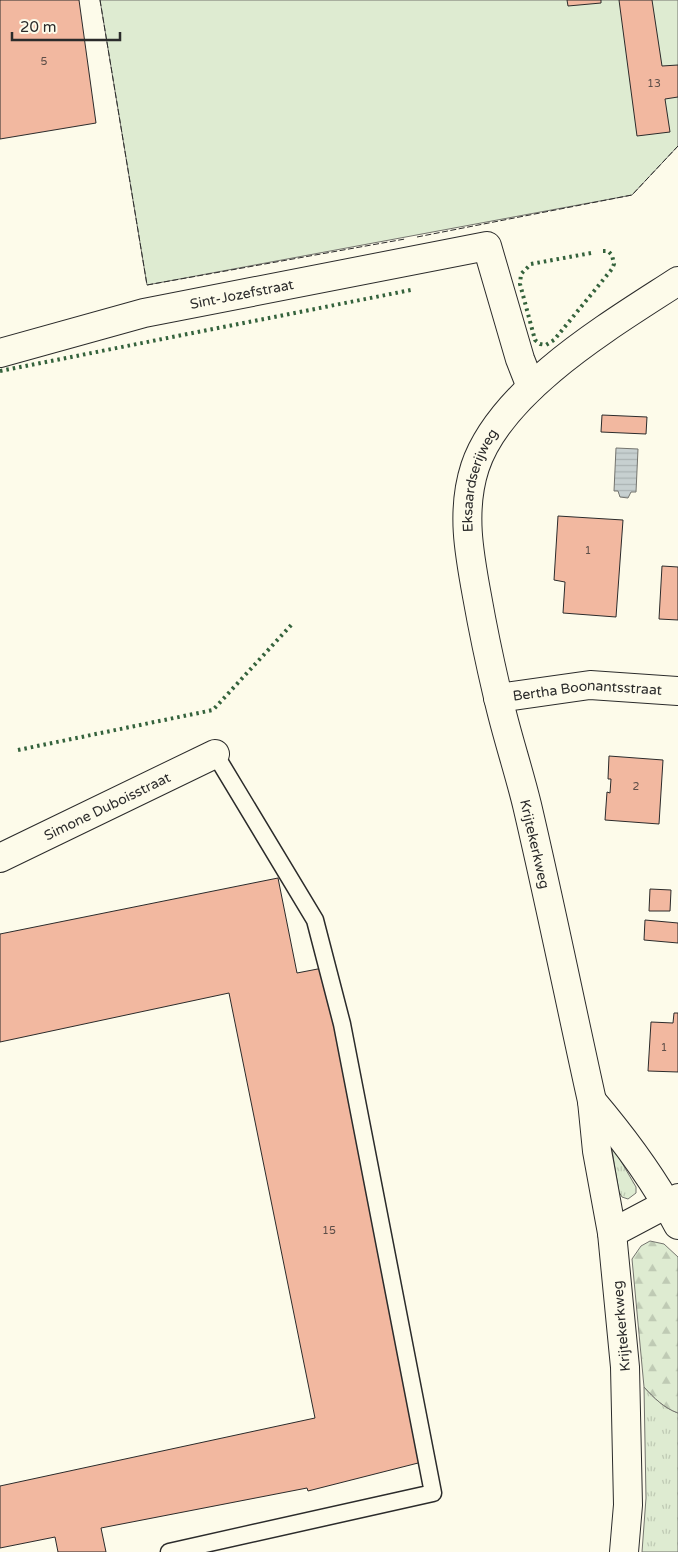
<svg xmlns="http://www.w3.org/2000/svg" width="678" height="1552" font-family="'Varela Round',sans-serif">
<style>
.grass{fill:url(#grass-tufts);stroke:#74746e}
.forest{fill:url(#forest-firs);stroke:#74746e}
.garden{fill:#deebd1;stroke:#74746e}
.water{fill:url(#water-rules);stroke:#74746e}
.building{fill:#f2b8a0;stroke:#2b2b2b}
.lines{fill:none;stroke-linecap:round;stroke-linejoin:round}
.lane-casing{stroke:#2b2b2b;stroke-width:19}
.street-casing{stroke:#2b2b2b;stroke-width:30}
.secondary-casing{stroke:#2b2b2b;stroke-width:30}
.lane{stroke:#fdfbea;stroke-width:16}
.street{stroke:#fdfbea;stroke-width:28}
.secondary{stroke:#fdfbea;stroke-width:28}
.hedge{stroke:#34623c;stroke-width:4;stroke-dasharray:2.5 4;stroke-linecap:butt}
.fence{stroke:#2b2b2b;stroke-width:1;stroke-dasharray:6 2.5;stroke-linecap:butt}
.labels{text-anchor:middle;stroke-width:4;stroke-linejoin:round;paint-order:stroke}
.number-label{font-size:11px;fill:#5d4e48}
.street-label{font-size:14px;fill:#2b2b2b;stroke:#fdfbea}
</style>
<defs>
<pattern id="grass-tufts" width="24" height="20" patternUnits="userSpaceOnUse" patternTransform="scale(1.25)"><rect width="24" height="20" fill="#deebd1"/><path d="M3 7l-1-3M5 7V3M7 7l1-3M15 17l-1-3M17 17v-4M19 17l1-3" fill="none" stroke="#bfcab4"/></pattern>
<pattern id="forest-firs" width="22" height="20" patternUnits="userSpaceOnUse" patternTransform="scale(1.25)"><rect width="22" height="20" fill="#deebd1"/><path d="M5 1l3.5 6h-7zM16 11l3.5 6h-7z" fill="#bfcab4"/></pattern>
<pattern id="water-rules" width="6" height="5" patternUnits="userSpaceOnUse" patternTransform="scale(1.25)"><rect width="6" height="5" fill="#c7d0d0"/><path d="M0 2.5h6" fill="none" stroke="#abb3b3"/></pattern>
</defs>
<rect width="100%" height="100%" fill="#fdfbea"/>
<path class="grass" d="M611,1144l25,43v6l-8,6 -6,-2 -3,-5z
M644,1387c10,11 20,21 34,26v139h-36l4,-54z"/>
<path class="forest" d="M650,1241l14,3 14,13v156c-14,-5 -24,-15 -34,-26l-12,-128 9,-13z"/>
<path class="garden" d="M100,0h578v146l-46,49 -485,90z"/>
<path class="water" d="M616,448l22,1 -2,43h-5l-3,6 -8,-1 -2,-6h-4z"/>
<path class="building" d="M0,0h79l17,123 -96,16z
M567,0h34v3l-33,3z
M619,0h33l10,66 16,-1v32l-13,2 5,33 -33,4z
M602,415l45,2 -1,17 -45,-2z
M558,516l65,4 -7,97 -53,-4 2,-31 -11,-2z
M662,566l16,1v53l-19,-1z
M609,756l54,4 -4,64 -54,-4 2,-28 3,1 1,-14h-3z
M278,878l19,95 31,-6 98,494 -118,30 -1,-3 -206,40 5,24h-48l-3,-15 -55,11v-62l315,-68 -86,-425 -229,49v-108z
M650,889l21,1 -1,21h-21z
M645,920l33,3v20l-34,-3z
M674,1013h4v59l-30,-1 3,-49 22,1z"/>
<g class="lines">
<defs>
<path id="lane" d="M169,1552l264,-59 -91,-469 -27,-104 -100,-166"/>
<g id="street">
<path id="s1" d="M0,353l144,-40 343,-67 33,113 11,28"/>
<path id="s2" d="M498,698l92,-13 88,6"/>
<path id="s3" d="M0,858l215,-104"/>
<path d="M612,1233l66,-35"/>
</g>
<g id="secondary">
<path d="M592,1101c33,39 63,79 86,124"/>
<path id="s4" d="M624,1552l4,-47 -3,-138 -13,-134 -15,-82 -5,-50c-22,-99 -42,-198 -65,-296 -9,-37 -21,-72 -29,-108 -8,-34 -15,-67 -21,-101 -8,-43 -16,-86 -2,-129 26,-78 137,-143 203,-186"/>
</g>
</defs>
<use href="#lane" class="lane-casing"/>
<use href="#street" class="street-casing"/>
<use href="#secondary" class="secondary-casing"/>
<use href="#lane" class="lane"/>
<use href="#street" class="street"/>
<use href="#secondary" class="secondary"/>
<path class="hedge" d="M591,253l-60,11 -10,10 -1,10 15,56 5,4 6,1 8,-5 58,-71 2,-5 -2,-9 -4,-4h-8
M0,371l411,-81
M18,750l195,-40 80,-87"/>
<path class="fence" d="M100,0l47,285 258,-46
M417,237l215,-42 46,-49"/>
</g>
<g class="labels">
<g class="number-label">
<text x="44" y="65">5</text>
<text x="654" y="87">13</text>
<text x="588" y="554">1</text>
<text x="636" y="790">2</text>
<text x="664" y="1051">1</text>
<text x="329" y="1234">15</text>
</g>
<g class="street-label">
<text dy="5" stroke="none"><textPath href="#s1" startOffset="249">Sint-Jozefstraat</textPath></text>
<text dy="5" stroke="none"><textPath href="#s4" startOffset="1090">Eksaardserijweg</textPath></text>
<text dy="5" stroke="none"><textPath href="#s2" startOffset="90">Bertha Boonantsstraat</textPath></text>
<text dy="5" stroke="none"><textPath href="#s3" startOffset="119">Simone Duboisstraat</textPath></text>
<text transform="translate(535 844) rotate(77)" y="5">Krijtekerkweg</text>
<text transform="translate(621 1326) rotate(-95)" y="5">Krijtekerkweg</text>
</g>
</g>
<path d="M12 32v8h108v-8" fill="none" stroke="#2b2b2b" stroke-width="2.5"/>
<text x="20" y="32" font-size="15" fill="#2b2b2b" stroke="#fdfbea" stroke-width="4" paint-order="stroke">20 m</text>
</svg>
